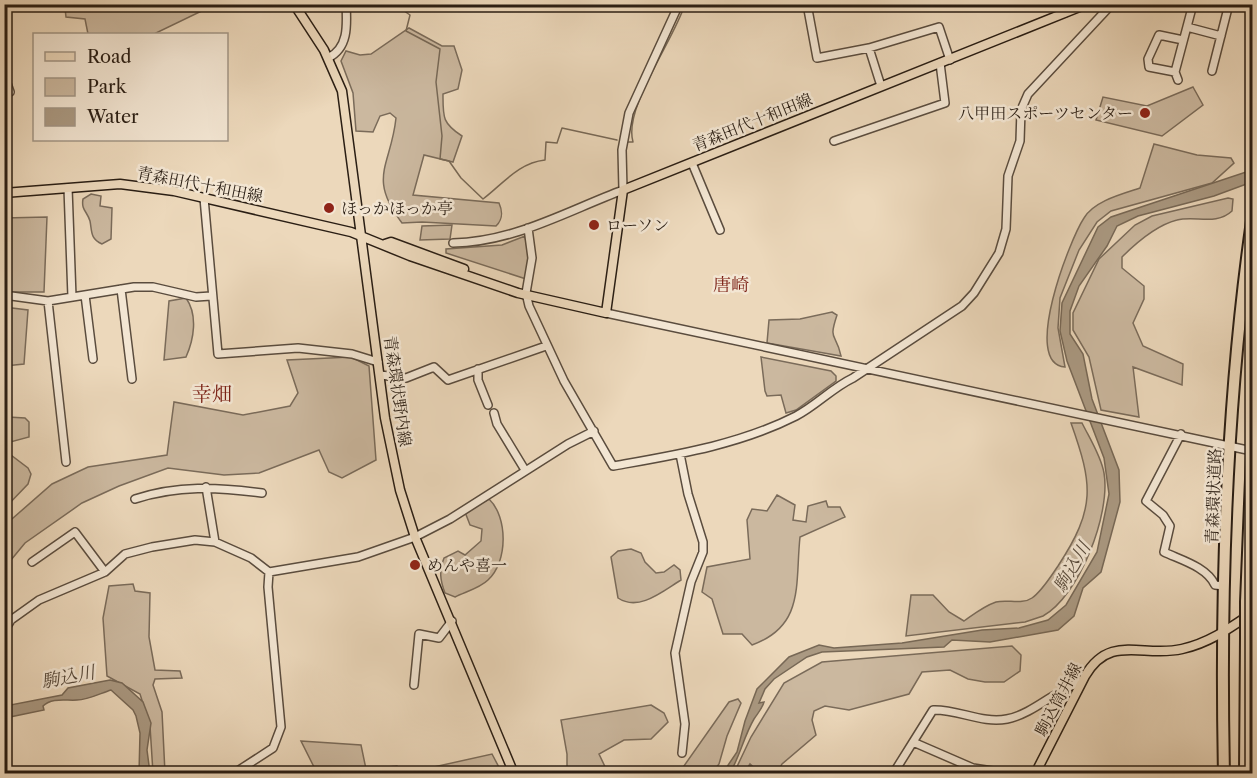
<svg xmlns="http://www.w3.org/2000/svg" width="1257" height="778" font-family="'Libre Caslon Text','Noto Serif JP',serif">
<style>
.green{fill:#cbb89f;stroke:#7a6b5a;stroke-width:1.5}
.water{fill:#aa9982;stroke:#776856;stroke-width:1.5}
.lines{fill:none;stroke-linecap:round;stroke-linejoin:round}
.stream{stroke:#776856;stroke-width:1.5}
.minor-casing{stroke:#5a4c3e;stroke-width:10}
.major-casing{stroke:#2a1e14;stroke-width:11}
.highway-casing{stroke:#2a1e14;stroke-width:14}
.minor{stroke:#f3e6d3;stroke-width:7}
.major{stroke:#ecd8bb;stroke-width:8}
.highway{stroke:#ecd8bb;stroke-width:10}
.highway-bridge-casing{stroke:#2a1e14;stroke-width:14;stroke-linecap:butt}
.highway-bridge{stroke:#ecd8bb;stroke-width:10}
.poi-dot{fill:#8f2418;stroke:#f3e6d3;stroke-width:2}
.labels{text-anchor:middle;stroke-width:5;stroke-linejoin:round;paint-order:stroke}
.poi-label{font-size:16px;fill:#2a1e14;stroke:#f3e6d3;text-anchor:start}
.street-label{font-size:16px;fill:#2a1e14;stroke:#f3e6d3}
.neighbourhood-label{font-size:18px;fill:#7a1f14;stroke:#f3e6d3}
.water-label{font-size:18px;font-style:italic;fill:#57493a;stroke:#f3e6d3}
.quarter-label{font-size:20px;fill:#7a1f14;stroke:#f3e6d3}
</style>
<rect width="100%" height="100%" fill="#ecd8bb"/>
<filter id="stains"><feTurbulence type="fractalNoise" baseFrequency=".00333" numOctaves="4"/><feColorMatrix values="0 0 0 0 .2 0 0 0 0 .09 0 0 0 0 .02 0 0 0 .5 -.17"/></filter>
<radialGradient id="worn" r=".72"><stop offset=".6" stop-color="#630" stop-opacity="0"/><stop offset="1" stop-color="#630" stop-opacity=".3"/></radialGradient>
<path class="green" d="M69,5l143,-1v2l-58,28h-66l-3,-15 -19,-2 -1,-9z
M409,28l33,18h12l8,24 -4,19 -15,5c0,23 -1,29 19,42l-9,26 -29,-7 -11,40 86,8c4,9 4,16 -3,23l-74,-4 -20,1c-35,-46 -11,-57 -6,-105l-6,-5 -10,3 -7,16 -17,-1 -3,-38 -12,-32 5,-10 14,4 11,-1z
M1193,87l10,18 -41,31 -66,-16 7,-23 44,9z
M1154,144l43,11 34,3 3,5 -22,20 -101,28 -14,11 -18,28 -19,48 -2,30 7,39c-44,-3 5,-128 19,-149 10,-17 38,-24 56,-30z
M91,194l10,2 -1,10 12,2 -1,31 -9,5c-12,-5 -10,-13 -12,-23 -3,-10 -9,-11 -7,-22z
M1228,198l5,1 -1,12c-16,15 -37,4 -55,9 -20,5 -41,23 -55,37v11l22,18v13l-11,24 10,23 40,18 -1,21 -49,-18 6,50 -38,-7 -12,-53 -16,-27v-17l26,-54 36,-34 17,-9z
M47,217l-3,75h-39l-1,-74z
M452,225l-2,14 -30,1 2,-14z
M525,236l4,23 -3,20 -80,-26v-4l56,-4z
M186,298c12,17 8,41 0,59l-22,3 5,-59z
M4,307l24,3 -4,54 -19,2z
M832,312l5,3c-9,27 -1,17 4,41l-74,-13 2,-23 31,-1z
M351,357l18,9 7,94 -34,18 -13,-6 -10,-22 -60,23 -35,2 -56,-7 -49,18 -37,17 -57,40 -14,17 -6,14v-49l47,-41 36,-17 79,-12 7,-53 69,13 47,-9 8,-13 -11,-33z
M761,357l70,14 5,5v5l-40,29 -10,3 -5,-18 -14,1 -2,-5z
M5,382l3,35 17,1 4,4v15l-19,5 -3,10 21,16 3,6 -3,10 -23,24z
M1071,423h11c8,16 19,33 22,50 7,41 -25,123 -61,143 -6,2 -12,4 -18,6l-119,14 5,-41h22l16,17 15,9c10,-7 20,-15 32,-19 11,-3 26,3 36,-4 10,-7 19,-22 26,-32 38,-58 35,-81 13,-143z
M777,495l18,10 -2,15 13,2 2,-16 18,-5 2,6h12l5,10 -45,20c-5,47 5,89 -48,108l-10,-11h-19l-11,-35 -10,-7 5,-25 43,-8 -3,-39 5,-11 15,2z
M489,499c19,18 19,63 -1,81 -8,8 -23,12 -33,17l-10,-4c-5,-13 -6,-22 -1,-35l14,-7 7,4 16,-14 1,-12 -12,-4 -5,-13z
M631,549l10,4 4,9 11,11 8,-1 10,-7 6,5 1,10c-18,11 -42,32 -63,18l-7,-41 7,-6z
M133,584l2,7 15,2 -1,44 6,33 25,1 2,7 -27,1 -2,6 9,27 3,61h-12l-3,-47 -10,-32 -33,-18 -4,-58 6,-32z
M1012,646l9,9 -1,16 -16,11h-19l-17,-3 -18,-9 -28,2 -13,22 -60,16 -24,-4 -11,5 -2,9 4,15 -34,29 -5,9h-17l-10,-9 -6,9h-10l17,-36 33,-54 38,-21z
M738,699l3,4 -14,33 -8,28 -7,9h-33l50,-71z
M651,705l13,8 4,9 -17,17 -27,1 -25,14 9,19h-41v-19l-6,-34z
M301,741l60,4 5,24 31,-3 4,7h-84z
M492,754l10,19h-95z"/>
<path class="water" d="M1252,170v12l-38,14 -76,20 -21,10 -10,20 -28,40 -9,25v23l13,20 9,45 27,71 1,32 -19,70 -18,16 -9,28 -16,14 -68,12 -38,-2 -8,7 -122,5 -15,5 -33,22 -9,10 -6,14 5,-1c-2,7 -6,11 -10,17 -10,17 -14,37 -24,54l-8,1 15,-22 8,-31 12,-32 32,-32 30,-12 15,3 68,-5 80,-13 37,-2 29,-8 18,-15 31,-53 12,-58 -5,-36 -37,-97 -7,-30 2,-28 36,-76 13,-10z
M110,680l12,3 21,19 8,21 -4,27 3,23h-11l1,-40 -4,-17 -3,-6 -22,-20c-10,3 -23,10 -34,10 -10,1 -25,-3 -34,6l1,4 -39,8v-12l57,-11 6,-7z"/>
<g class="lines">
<path class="stream" d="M394,4l16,11 -4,16 34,18 -4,33 6,54 -2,23 9,2 12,17 22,21c20,-15 35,-36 62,-39l1,-18 11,1 5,-15 55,12
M627,142h6c-10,-34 41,-102 52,-138"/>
<defs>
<path id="minor" d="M807,4l10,54 52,-10 70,-21 11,33
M1062,4l3,9
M1187,27l34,9
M869,48l12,38
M328,58c21,-10 19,-34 18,-54
M1212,71l17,-67
M1175,72l-26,-5 -1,-8 11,-24 24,5
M4,75l6,17h-6
M1178,80l-3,-8 18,-68
M834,141l111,-38 -5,-40
M692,163l28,67
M68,188l4,109
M204,198l14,156 80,-6 54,6 26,8
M528,228l4,30 -6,35 3,13 35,75 49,85c62,-11 126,-21 183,-50 21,-11 36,-28 57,-38l109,-72 12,-13 25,-40 7,-24 2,-53 12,-35 1,-31 7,-16 84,-90
M453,243c61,-1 114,-32 170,-53l-1,-40 7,-37 50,-109
M121,289l11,90
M4,295l44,6 86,-14h19l43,10 15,-1
M85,295l8,64
M48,301l18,161
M606,313l646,138
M478,369v11l10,25
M380,375l26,3 28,-11 14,13 98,-34
M494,413l3,11 28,46
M1181,434l-35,67 17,14 7,11 -6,26c17,8 43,15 51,33l9,1
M680,454l8,40 15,48v10l-12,30 -16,71 10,71 -3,29
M206,487l9,55
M135,499c43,-14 82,-12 127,-6
M32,562l43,-30 30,40
M4,631l7,-11 28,-20 66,-28 20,-18 27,-7 43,-7 20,2 36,16 18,14 89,-15 57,-20 35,-18 118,-75 26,-13
M414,685l5,-51 20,4 13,-17
M913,742l20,-32c25,-1 49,14 74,9 27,-5 53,-33 74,-36
M233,774l40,-26 8,-21 -13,-140 1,-15
M893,774l20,-32 60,26 39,6"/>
<path id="major" d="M294,4l30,46 18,41 43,327 15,72 15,47 99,237
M4,193l116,-9 54,7 177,41 59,24 108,37 88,20 17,-123 464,-186
M385,244l6,-2 73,27
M1035,774l50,-98c25,-43 58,-18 97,-27 27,-6 48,-21 70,-36"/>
<path id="highway" d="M1246,602l6,-147
M1224,774c-4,-185 2,-371 28,-553
M1245,774l1,-136"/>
</defs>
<use href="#minor" class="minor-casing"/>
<use href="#major" class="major-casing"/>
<use href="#highway" class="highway-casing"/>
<use href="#minor" class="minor"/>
<use href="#major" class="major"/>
<use href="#highway" class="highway"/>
<defs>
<path id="highway-bridge" d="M1246,638v-36"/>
</defs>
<use href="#highway-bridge" class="highway-bridge-casing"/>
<use href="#highway-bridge" class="highway-bridge"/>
</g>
<g class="poi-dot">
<circle cx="1145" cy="113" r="6"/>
<circle cx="329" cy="208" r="6"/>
<circle cx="594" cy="225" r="6"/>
<circle cx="415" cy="565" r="6"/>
</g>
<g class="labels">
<g class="poi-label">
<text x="1133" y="119" text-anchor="end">八甲田スポーツセンター</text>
<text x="341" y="214">ほっかほっか亭</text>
<text x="606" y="231">ローソン</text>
<text x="427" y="571">めんや喜一</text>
</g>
<g class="street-label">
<text transform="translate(752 122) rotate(-22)" y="6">青森田代十和田線</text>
<text transform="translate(200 184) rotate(11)" y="6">青森田代十和田線</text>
<text transform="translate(398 391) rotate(82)" y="6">青森環状野内線</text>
<text transform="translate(1213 496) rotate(-88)" y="6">青森環状道路</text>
<text transform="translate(1058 699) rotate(-62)" y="6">駒込筒井線</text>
</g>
<g class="neighbourhood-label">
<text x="731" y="291">唐崎</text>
</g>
<g class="water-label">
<text transform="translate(1072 567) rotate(-60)" y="6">駒込川</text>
<text transform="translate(68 677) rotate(-11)" y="6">駒込川</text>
</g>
<g class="quarter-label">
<text x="212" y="401">幸畑</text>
</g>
</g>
<rect width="1257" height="778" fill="none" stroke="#ecd8bb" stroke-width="24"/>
<rect x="6" y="6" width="1245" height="766" fill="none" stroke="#2a1e14" stroke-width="3"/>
<rect x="12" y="12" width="1233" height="754" fill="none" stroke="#2a1e14" stroke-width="1.5"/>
<rect x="33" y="33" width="195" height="108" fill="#f3e6d3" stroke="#a39687" stroke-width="1.5"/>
<rect x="45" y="52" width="30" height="9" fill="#ecd8bb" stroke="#a39687" stroke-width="1.5"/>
<text x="87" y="63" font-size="18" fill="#2a1e14">Road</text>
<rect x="45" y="78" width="30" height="18" fill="#cbb89f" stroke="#a39687" stroke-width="1.5"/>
<text x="87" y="93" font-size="18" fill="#2a1e14">Park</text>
<rect x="45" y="108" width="30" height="18" fill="#aa9982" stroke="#a39687" stroke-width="1.5"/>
<text x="87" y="123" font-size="18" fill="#2a1e14">Water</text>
<rect width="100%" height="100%" filter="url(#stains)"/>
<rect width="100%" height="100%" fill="url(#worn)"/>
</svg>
